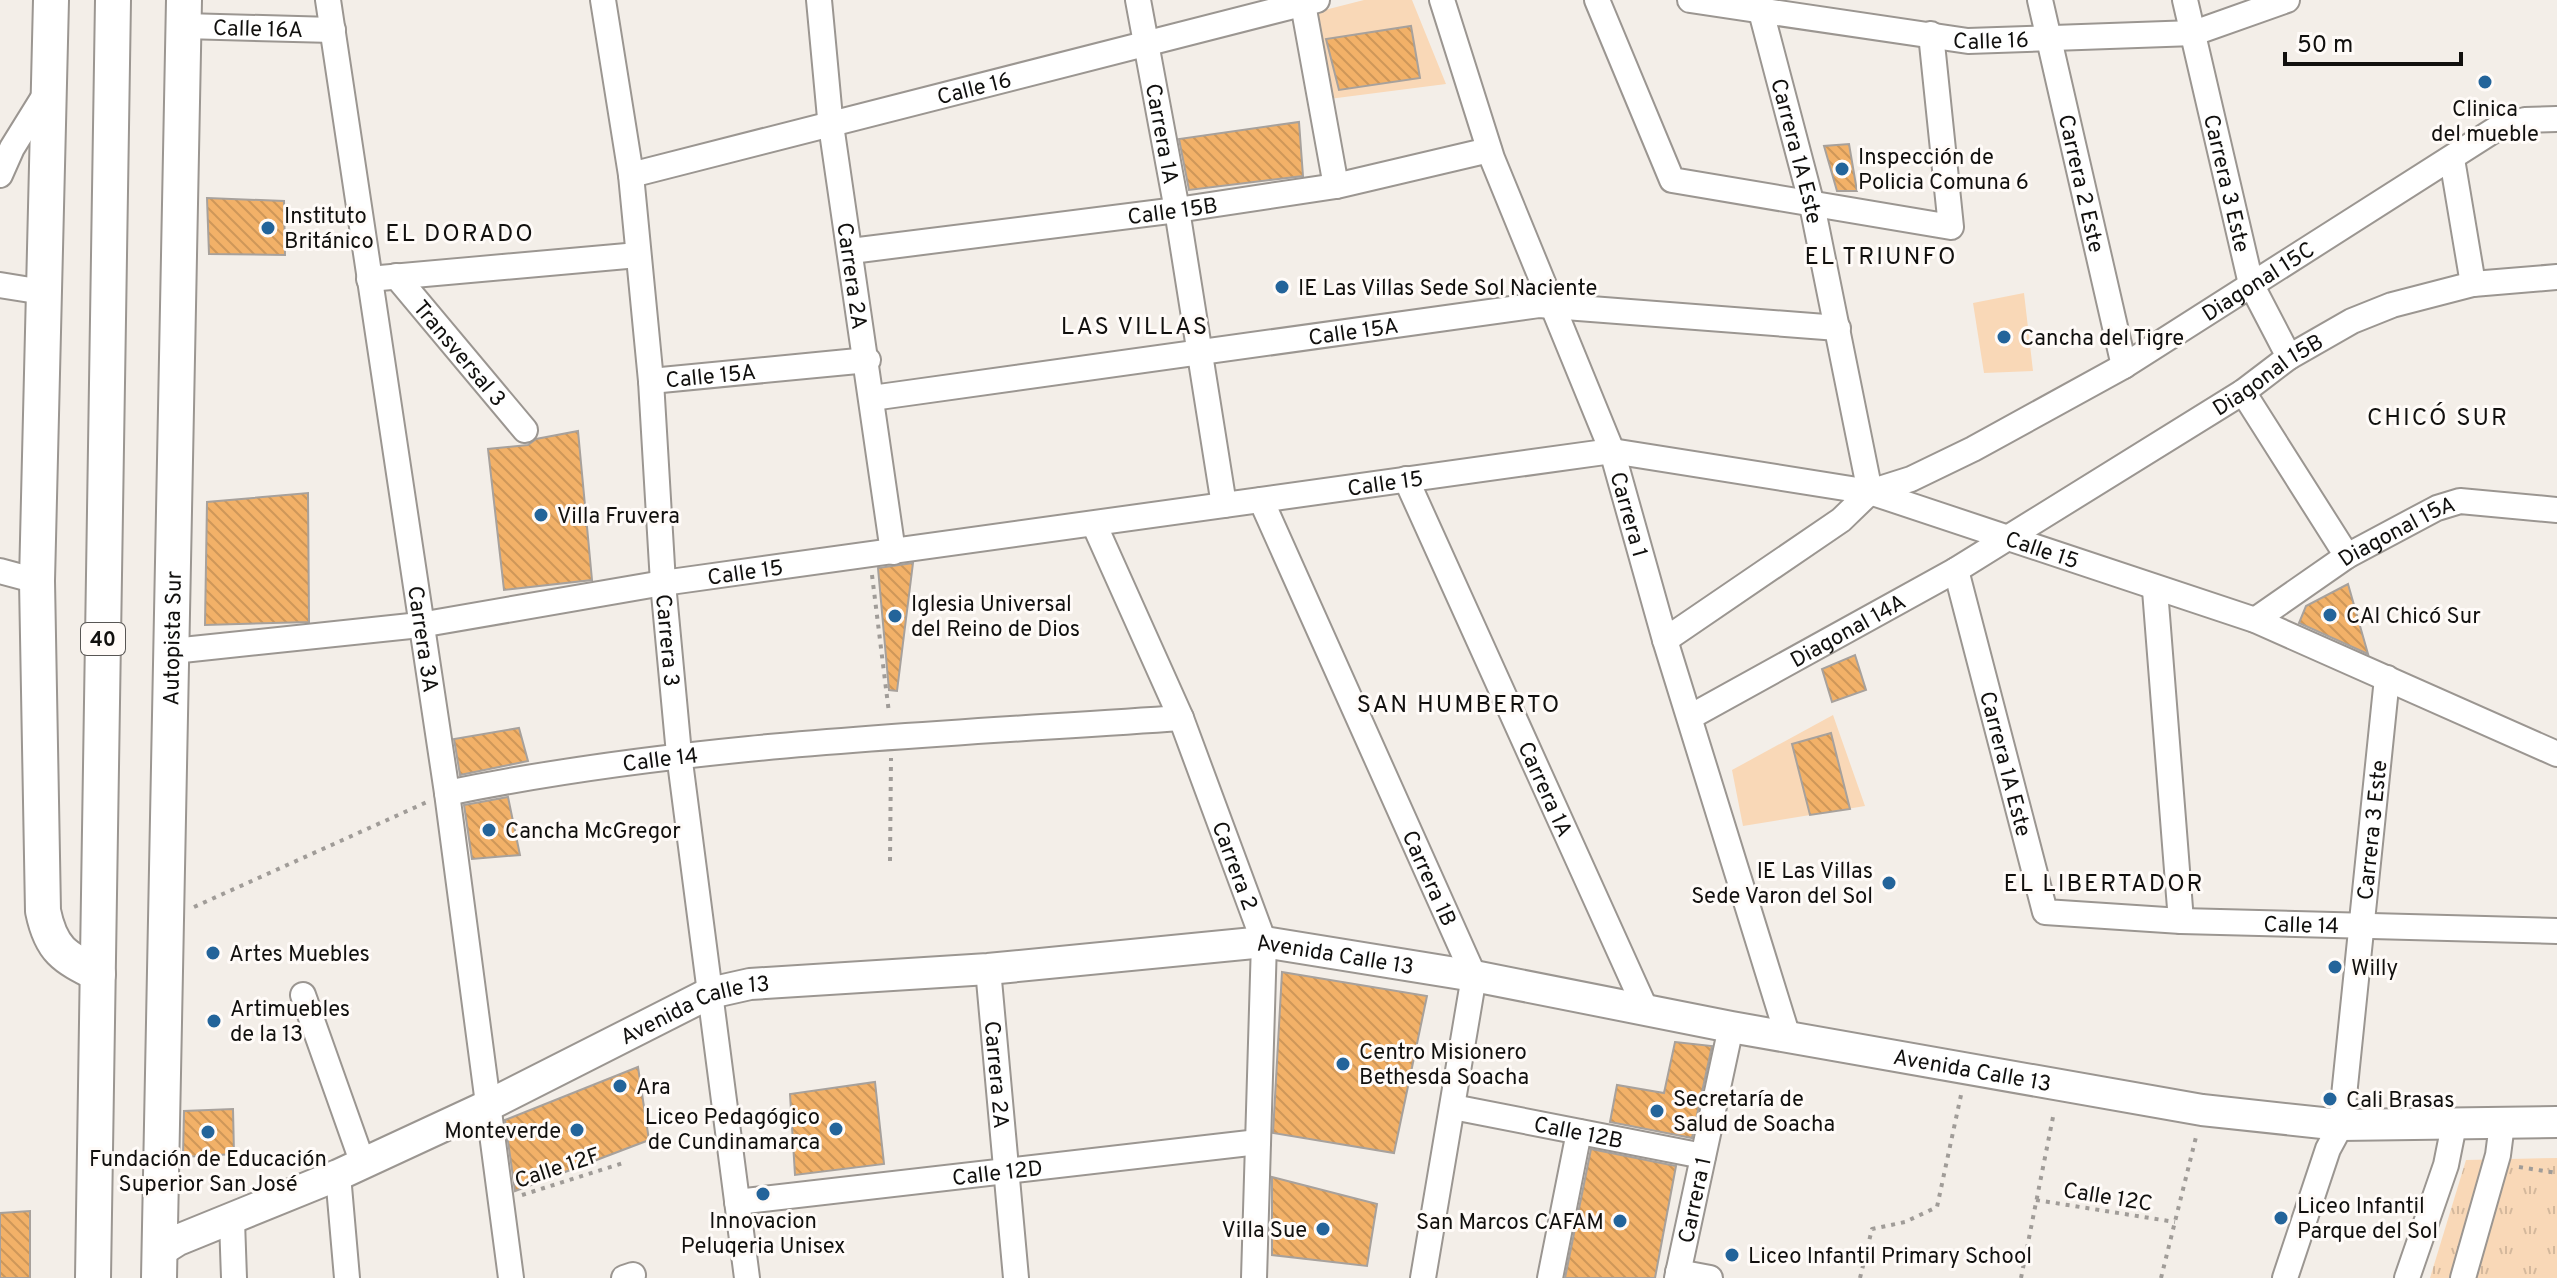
<svg xmlns="http://www.w3.org/2000/svg" width="2557" height="1278" font-family="Overpass,sans-serif">
<style>
.grass{fill:#f9d8b7}
.park{fill:url(#park-tufts)}
.building{fill:url(#building-back-hatch);stroke:#a7a19c;stroke-width:2}
.lines{fill:none;stroke-linecap:round;stroke-linejoin:round}
.minor-casing{stroke:#9b9691;stroke-width:28}
.major-casing{stroke:#9b9691;stroke-width:34}
.highway-casing{stroke:#9b9691;stroke-width:38}
.path{stroke:#a09c98;stroke-width:4;stroke-dasharray:4 6;stroke-linecap:butt}
.minor{stroke:#fff;stroke-width:24}
.major{stroke:#fff;stroke-width:30}
.highway{stroke:#fff;stroke-width:34}
.poi-dot{fill:#23649a;stroke:#fffbf8;stroke-width:3}
.labels{text-anchor:middle;stroke-width:6;stroke-linejoin:round;paint-order:stroke}
.shield{fill:#fffbf8;stroke:#585654;stroke-width:2}
.shield-label{font-size:20px;font-weight:bold;fill:#11100e}
.street-label{font-size:22px;fill:#11100e;stroke:#fffbf8}
.poi-label{font-size:22px;fill:#11100e;stroke:#fffbf8;text-anchor:start}
.neighbourhood-label{font-size:24px;letter-spacing:2px;fill:#11100e;stroke:#fffbf8}
</style>
<defs>
<pattern id="park-tufts" width="24" height="20" patternUnits="userSpaceOnUse" patternTransform="scale(2)"><rect width="24" height="20" fill="#f9d8b7"/><path d="M3 7l-1-3M5 7V3M7 7l1-3M15 17l-1-3M17 17v-4M19 17l1-3" fill="none" stroke="#d4b89c"/></pattern>
<pattern id="building-back-hatch" width="6" height="6" patternUnits="userSpaceOnUse" patternTransform="scale(2)"><rect width="6" height="6" fill="#f2b168"/><path d="M-1 5l2 2M0 0l6 6M5-1l2 2" fill="none" stroke="#ce9759"/></pattern>
</defs>
<rect width="100%" height="100%" fill="#f3eee8"/>
<path class="grass" d="M1364,0h48l34,84 -117,15 -16,-86z
M2024,293l9,78 -49,2 -11,-70z
M1833,715l32,91 -122,20 -11,-56z"/>
<path class="park" d="M2557,1158v120h-127l36,-118z"/>
<path class="building" d="M1411,26l9,52 -81,12 -13,-51z
M1299,122l4,54 -114,14 -10,-51z
M1849,144l8,47h-20l-13,-45z
M207,198l77,3 1,54 -76,-1z
M578,431l14,149 -88,10 -16,-141 40,-4 8,-6z
M308,493l1,129 -104,3 2,-123z
M913,563l-16,128 -8,-1 -11,-122z
M2348,584l20,70 -69,-31 7,-17z
M1855,655l11,35 -34,12 -10,-33z
M519,728l9,33 -68,14 -6,-36z
M1831,733l19,76 -40,6 -18,-71z
M508,797l12,58 -48,4 -8,-54z
M1282,972l145,24 -33,157 -121,-20z
M1675,1042l37,4 -20,92 -82,-16 7,-37 47,8z
M638,1067l11,73 -134,51 -10,-71z
M875,1082l9,82 -89,11 -5,-81z
M233,1109l1,45 -51,3 1,-46z
M1591,1149l85,17 -21,112h-90z
M1272,1177l105,27 -10,62 -95,-11z
M30,1211v67h-30v-65z"/>
<g class="lines">
<defs>
<g id="minor">
<path id="s1" d="M328,0l119,793 64,485"/>
<path id="s2" d="M603,0l28,175 20,206 12,202 16,171 68,524"/>
<path id="s3" d="M819,0l11,118 63,434"/>
<path id="s4" d="M1138,0l39,210 47,295"/>
<path id="s5" d="M1442,0l50,158 120,293 53,189 123,397"/>
<path d="M1597,0l75,180 279,47 -20,-193"/>
<path id="s6" d="M1690,0l278,41 226,-8 93,-33"/>
<path id="s7" d="M1758,0l54,205 58,287"/>
<path id="s8" d="M2040,0l84,366"/>
<path id="s9" d="M2185,0l66,284 38,73"/>
<path d="M1303,4l33,182"/>
<path id="s10" d="M184,26l149,4"/>
<path d="M2452,159l21,125"/>
<path d="M0,175l12,-27 36,-58"/>
<path id="s11" d="M631,175l686,-175"/>
<path id="s12" d="M851,251l326,-41 159,-24 153,-36"/>
<path id="s13" d="M396,276l129,154"/>
<path d="M369,279l269,-24"/>
<path d="M0,285l43,7"/>
<path id="s14" d="M651,381l217,-21"/>
<path d="M2243,392l104,164"/>
<path id="s15" d="M872,398l667,-93 299,23"/>
<path id="s16" d="M1406,479l240,531"/>
<path id="s17" d="M1261,500l213,476 -51,302"/>
<path id="s18" d="M1094,524l87,194 83,224 -10,336"/>
<path id="s19" d="M1956,570l89,342 136,9 376,10"/>
<path d="M0,571l37,10"/>
<path d="M2155,590l26,331"/>
<path id="s20" d="M2255,620l92,-64 90,-48 23,-7 97,9"/>
<path id="s21" d="M1665,640l176,-120 29,-28 41,-13 62,-30 151,-83 372,-237 29,-9 32,-1"/>
<path id="s22" d="M173,651l247,-26 243,-42 949,-132 258,41 385,128 302,134"/>
<path id="s23" d="M1690,717l266,-147 287,-178 46,-35 63,-36 40,-16 81,-21 84,-7"/>
<path id="s24" d="M447,793c241,-50 489,-58 734,-75"/>
<path id="s25" d="M988,969l28,309"/>
<path d="M303,995l60,169"/>
<path id="s26" d="M1453,1107l250,49"/>
<path d="M338,1175l9,103"/>
<path id="s27" d="M737,1202l521,-60"/>
<path d="M232,1221l2,57"/>
<path d="M1678,1272l32,6"/>
<path d="M624,1278l9,-3"/>
<path d="M1550,1278l29,-146"/>
<path id="s28" d="M1677,1278l54,-251"/>
<path id="s29" d="M2285,1278l43,-129 13,-24 46,-447"/>
<path d="M2407,1278l39,-113 8,-40"/>
<path d="M2463,1278l35,-123 4,-31"/>
</g>
<g id="major">
<path id="s30" d="M159,1252l19,-12 160,-65 151,-70 221,-112 40,-9 238,-15 276,-27 210,34 257,51 471,83 139,15 216,-3"/>
</g>
<g id="highway">
<path d="M51,0l-14,581 6,330c8,39 21,46 55,63"/>
<path d="M93,1278l20,-1278"/>
<path id="s31" d="M159,1278l25,-1278"/>
</g>
</defs>
<use href="#minor" class="minor-casing"/>
<use href="#major" class="major-casing"/>
<use href="#highway" class="highway-casing"/>
<path class="path" d="M872,575l17,138
M890,861l1,-103
M194,907l233,-105
M2519,1167l38,6
M522,1195l101,-32
M2036,1200l139,22
M1860,1278l12,-49 33,-7 32,-15 24,-112
M2021,1278l33,-166
M2161,1278l35,-141"/>
<use href="#minor" class="minor"/>
<use href="#major" class="major"/>
<use href="#highway" class="highway"/>
</g>
<g class="poi-dot">
<circle cx="2485" cy="82" r="8"/>
<circle cx="1842" cy="169" r="8"/>
<circle cx="268" cy="228" r="8"/>
<circle cx="1282" cy="287" r="8"/>
<circle cx="2004" cy="337" r="8"/>
<circle cx="541" cy="515" r="8"/>
<circle cx="2330" cy="615" r="8"/>
<circle cx="895" cy="616" r="8"/>
<circle cx="489" cy="830" r="8"/>
<circle cx="1889" cy="883" r="8"/>
<circle cx="213" cy="953" r="8"/>
<circle cx="2335" cy="967" r="8"/>
<circle cx="214" cy="1021" r="8"/>
<circle cx="1343" cy="1064" r="8"/>
<circle cx="620" cy="1086" r="8"/>
<circle cx="2330" cy="1099" r="8"/>
<circle cx="1657" cy="1111" r="8"/>
<circle cx="836" cy="1129" r="8"/>
<circle cx="577" cy="1130" r="8"/>
<circle cx="208" cy="1132" r="8"/>
<circle cx="763" cy="1194" r="8"/>
<circle cx="2281" cy="1218" r="8"/>
<circle cx="1620" cy="1221" r="8"/>
<circle cx="1323" cy="1229" r="8"/>
<circle cx="1732" cy="1255" r="8"/>
</g>
<g class="labels">
<rect class="shield" x="81" y="623" width="44" height="32" rx="6"/>
<g class="shield-label">
<text x="103" y="646">40</text>
</g>
<g class="street-label">
<text dy="8" stroke="none"><textPath href="#s10" startOffset="74">Calle 16A</textPath></text>
<text dy="8" stroke="none"><textPath href="#s6" startOffset="304">Calle 16</textPath></text>
<text dy="8" stroke="none"><textPath href="#s11" startOffset="354">Calle 16</textPath></text>
<text dy="8" stroke="none"><textPath href="#s4" startOffset="136">Carrera 1A</textPath></text>
<text dy="8" stroke="none"><textPath href="#s7" startOffset="156">Carrera 1A Este</textPath></text>
<text dy="8" stroke="none"><textPath href="#s9" startOffset="188">Carrera 3 Este</textPath></text>
<text dy="8" stroke="none"><textPath href="#s8" startOffset="188">Carrera 2 Este</textPath></text>
<text dy="8" stroke="none"><textPath href="#s12" startOffset="324">Calle 15B</textPath></text>
<text dy="8" stroke="none"><textPath href="#s3" startOffset="278">Carrera 2A</textPath></text>
<text dy="8" stroke="none"><textPath href="#s21" startOffset="696">Diagonal 15C</textPath></text>
<text dy="8" stroke="none"><textPath href="#s15" startOffset="486">Calle 15A</textPath></text>
<text dy="8" stroke="none"><textPath href="#s13" startOffset="100">Transversal 3</textPath></text>
<text dy="8" stroke="none"><textPath href="#s23" startOffset="672">Diagonal 15B</textPath></text>
<text dy="8" stroke="none"><textPath href="#s14" startOffset="60">Calle 15A</textPath></text>
<text dy="8" stroke="none"><textPath href="#s22" startOffset="1224">Calle 15</textPath></text>
<text dy="8" stroke="none"><textPath href="#s5" startOffset="548">Carrera 1</textPath></text>
<text dy="8" stroke="none"><textPath href="#s20" startOffset="168">Diagonal 15A</textPath></text>
<text dy="8" stroke="none"><textPath href="#s22" startOffset="1896">Calle 15</textPath></text>
<text dy="8" stroke="none"><textPath href="#s22" startOffset="578">Calle 15</textPath></text>
<text dy="8" stroke="none"><textPath href="#s23" startOffset="180">Diagonal 14A</textPath></text>
<text dy="8" stroke="none"><textPath href="#s31" startOffset="640">Autopista Sur</textPath></text>
<text dy="8" stroke="none"><textPath href="#s1" startOffset="646">Carrera 3A</textPath></text>
<text dy="8" stroke="none"><textPath href="#s2" startOffset="644">Carrera 3</textPath></text>
<text dy="8" stroke="none"><textPath href="#s24" startOffset="216">Calle 14</textPath></text>
<text dy="8" stroke="none"><textPath href="#s19" startOffset="200">Carrera 1A Este</textPath></text>
<text dy="8" stroke="none"><textPath href="#s16" startOffset="340">Carrera 1A</textPath></text>
<text dy="8" stroke="none"><textPath href="#s29" startOffset="460">Carrera 3 Este</textPath></text>
<text dy="8" stroke="none"><textPath href="#s18" startOffset="370">Carrera 2</textPath></text>
<text dy="8" stroke="none"><textPath href="#s17" startOffset="414">Carrera 1B</textPath></text>
<text dy="8" stroke="none"><textPath href="#s19" startOffset="610">Calle 14</textPath></text>
<text dy="8" stroke="none"><textPath href="#s30" startOffset="1238">Avenida Calle 13</textPath></text>
<text dy="8" stroke="none"><textPath href="#s30" startOffset="590">Avenida Calle 13</textPath></text>
<text dy="8" stroke="none"><textPath href="#s30" startOffset="1886">Avenida Calle 13</textPath></text>
<text dy="8" stroke="none"><textPath href="#s25" startOffset="106">Carrera 2A</textPath></text>
<text dy="8" stroke="none"><textPath href="#s26" startOffset="128">Calle 12B</textPath></text>
<text transform="translate(557 1167) rotate(-18)" y="8">Calle 12F</text>
<text dy="8" stroke="none"><textPath href="#s27" startOffset="262">Calle 12D</textPath></text>
<text transform="translate(2108 1196) rotate(9)" y="8">Calle 12C</text>
<text dy="8" stroke="none"><textPath href="#s28" startOffset="80">Carrera 1</textPath></text>
</g>
<g class="poi-label">
<text x="2485" y="116" text-anchor="middle">Clinica<tspan x="2485" dy="25">del mueble</tspan></text>
<text x="1858" y="164">Inspección de<tspan x="1858" dy="25">Policia Comuna 6</tspan></text>
<text x="284" y="223">Instituto<tspan x="284" dy="25">Británico</tspan></text>
<text x="1298" y="295">IE Las Villas Sede Sol Naciente</text>
<text x="2020" y="345">Cancha del Tigre</text>
<text x="557" y="523">Villa Fruvera</text>
<text x="911" y="611">Iglesia Universal<tspan x="911" dy="25">del Reino de Dios</tspan></text>
<text x="2346" y="623">CAI Chicó Sur</text>
<text x="505" y="838">Cancha McGregor</text>
<text x="1873" y="878" text-anchor="end">IE Las Villas<tspan x="1873" dy="25">Sede Varon del Sol</tspan></text>
<text x="229" y="961">Artes Muebles</text>
<text x="2351" y="975">Willy</text>
<text x="230" y="1016">Artimuebles<tspan x="230" dy="25">de la 13</tspan></text>
<text x="1359" y="1059">Centro Misionero<tspan x="1359" dy="25">Bethesda Soacha</tspan></text>
<text x="636" y="1094">Ara</text>
<text x="1673" y="1106">Secretaría de<tspan x="1673" dy="25">Salud de Soacha</tspan></text>
<text x="2346" y="1107">Cali Brasas</text>
<text x="820" y="1124" text-anchor="end">Liceo Pedagógico<tspan x="820" dy="25">de Cundinamarca</tspan></text>
<text x="561" y="1138" text-anchor="end">Monteverde</text>
<text x="208" y="1166" text-anchor="middle">Fundación de Educación<tspan x="208" dy="25">Superior San José</tspan></text>
<text x="2297" y="1213">Liceo Infantil<tspan x="2297" dy="25">Parque del Sol</tspan></text>
<text x="763" y="1228" text-anchor="middle">Innovacion<tspan x="763" dy="25">Peluqeria Unisex</tspan></text>
<text x="1604" y="1229" text-anchor="end">San Marcos CAFAM</text>
<text x="1307" y="1237" text-anchor="end">Villa Sue</text>
<text x="1748" y="1263">Liceo Infantil Primary School</text>
</g>
<g class="neighbourhood-label">
<text x="460" y="241">EL DORADO</text>
<text x="1881" y="264">EL TRIUNFO</text>
<text x="1135" y="334">LAS VILLAS</text>
<text x="2438" y="425">CHICÓ SUR</text>
<text x="1459" y="712">SAN HUMBERTO</text>
<text x="2104" y="891">EL LIBERTADOR</text>
</g>
</g>
<path d="M2285 52v12h176v-12" fill="none" stroke="#11100e" stroke-width="4"/>
<text x="2297" y="52" font-size="24" fill="#11100e" stroke="#fffbf8" stroke-width="6" paint-order="stroke">50 m</text>
</svg>
